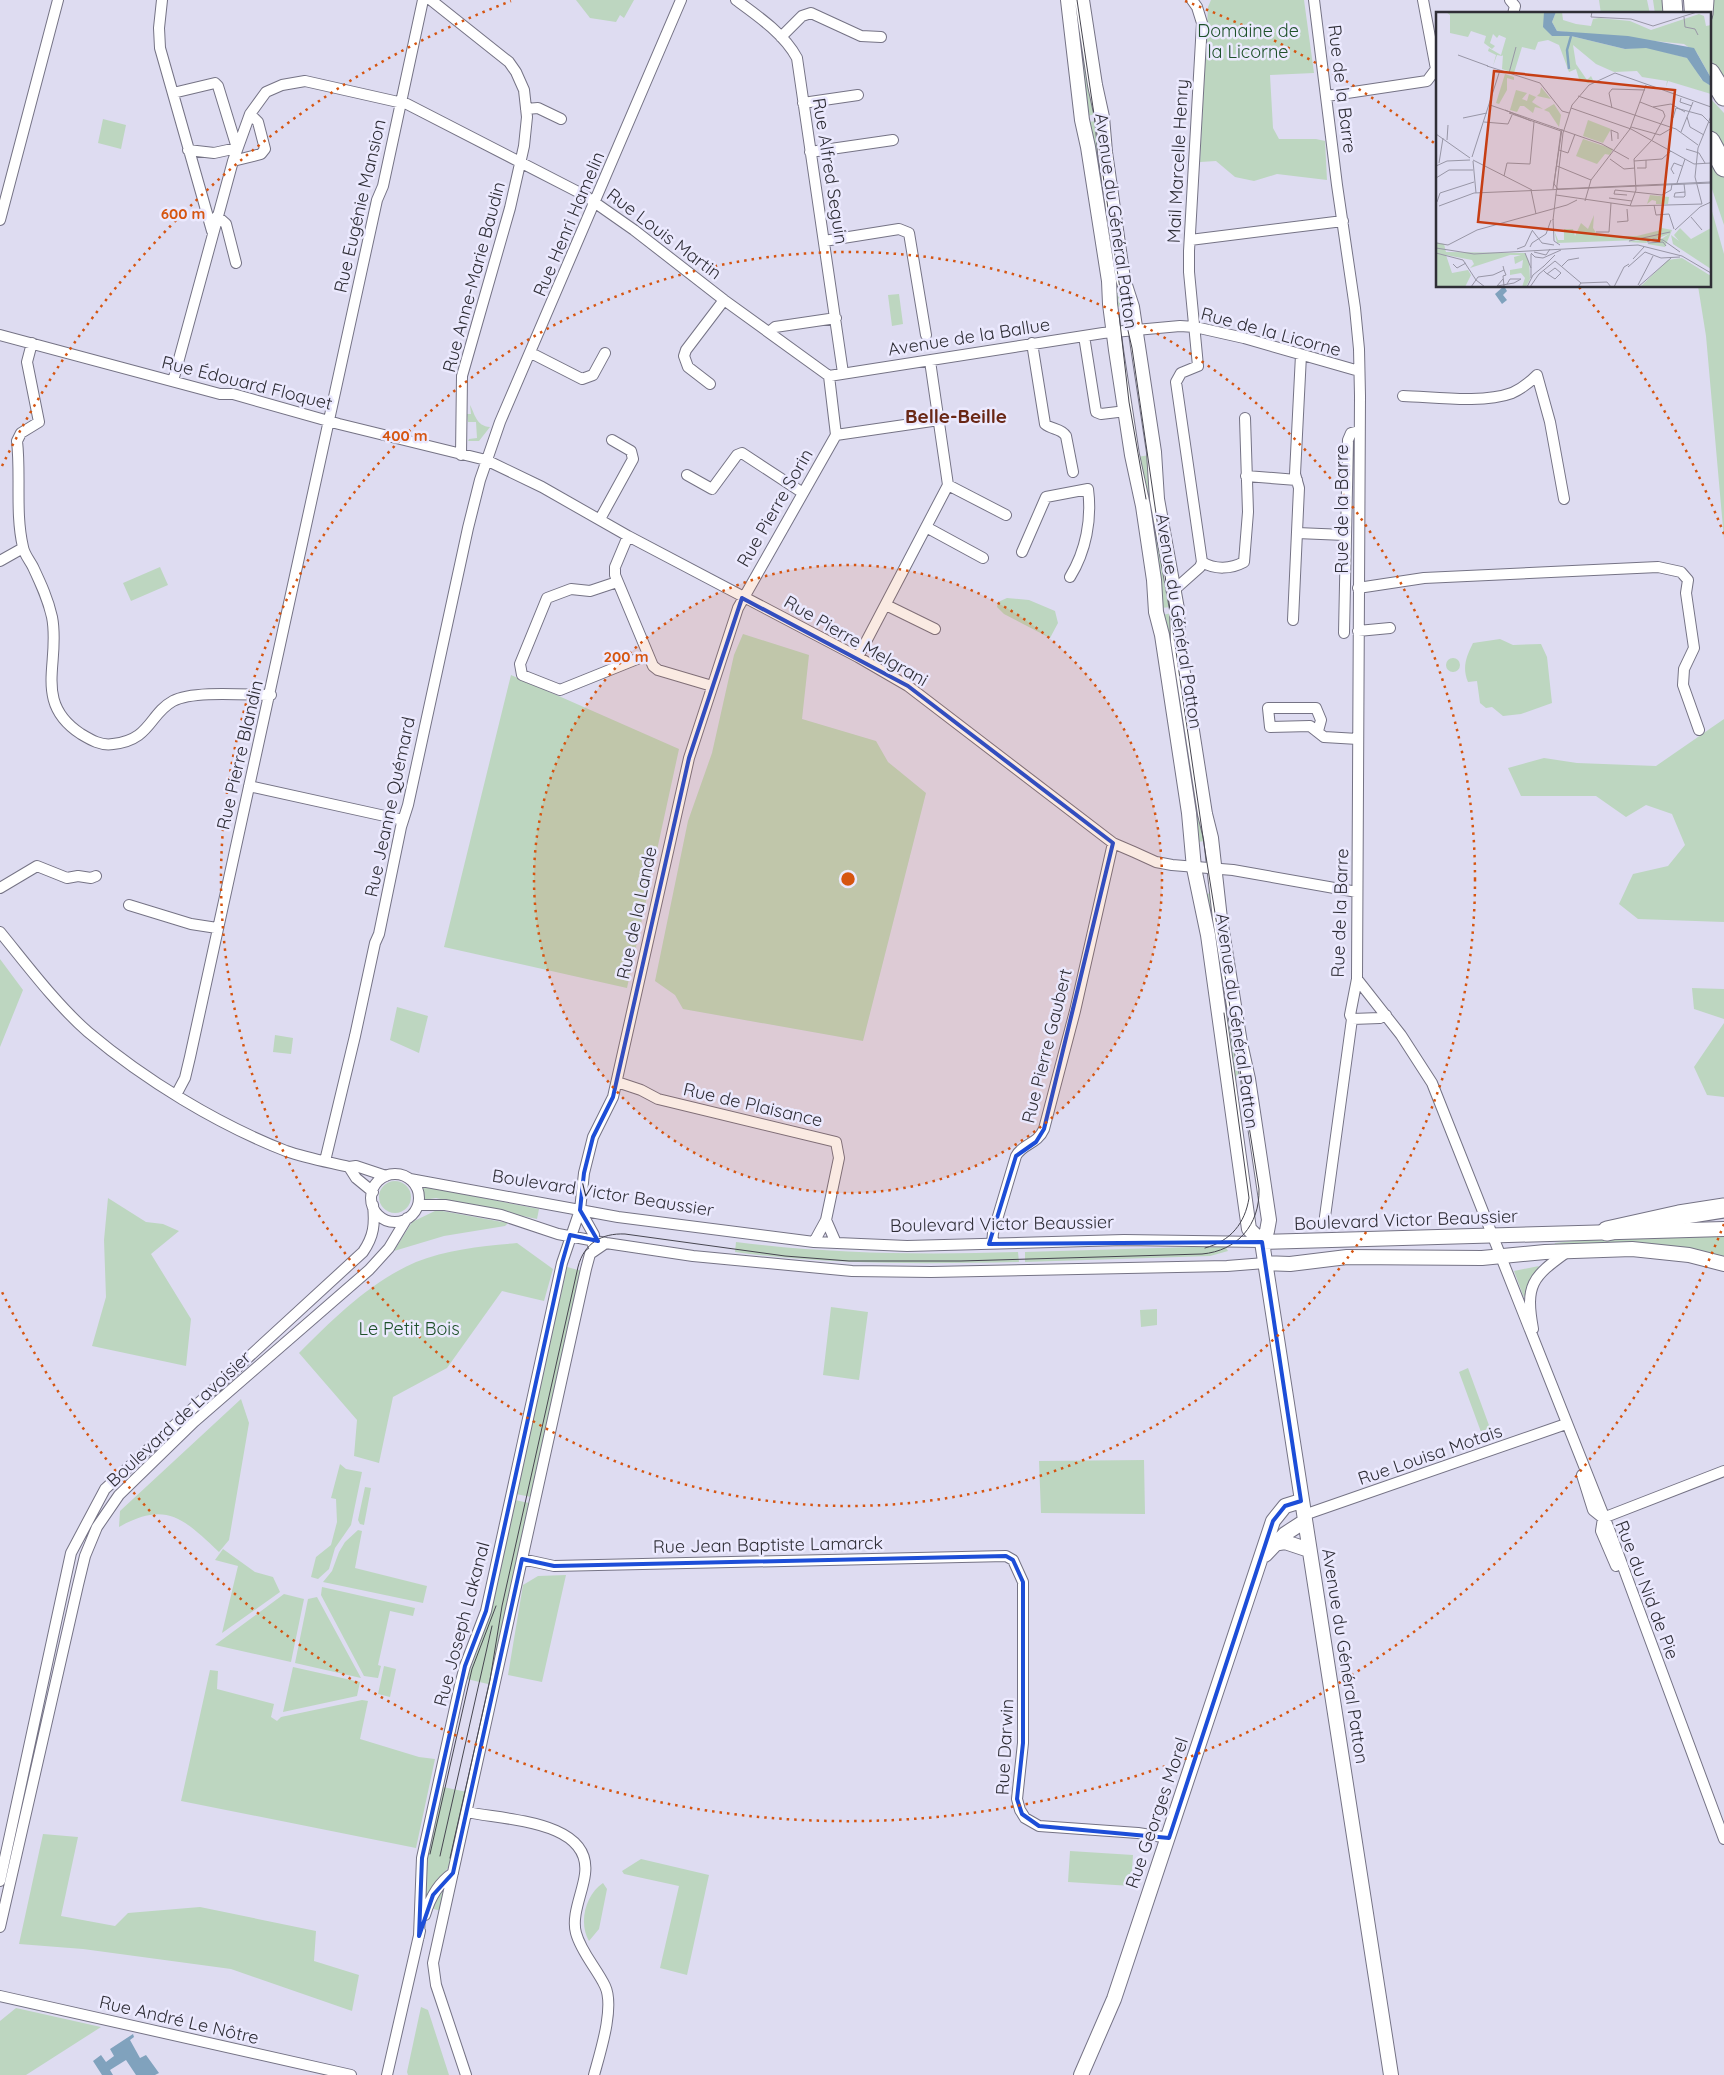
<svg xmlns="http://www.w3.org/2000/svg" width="1724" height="2075" font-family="Quicksand,sans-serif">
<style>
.green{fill:#bdd6c0}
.water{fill:#80a2bd}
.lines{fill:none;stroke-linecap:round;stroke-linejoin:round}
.street-casing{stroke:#757385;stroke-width:12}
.secondary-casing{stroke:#757385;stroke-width:16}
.highway-casing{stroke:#757385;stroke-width:21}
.street{stroke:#fff;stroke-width:10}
.secondary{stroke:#fff;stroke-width:14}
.highway{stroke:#fff;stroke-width:19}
.tram{stroke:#474650;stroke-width:1}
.marked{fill:none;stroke:#1d4ed8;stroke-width:4;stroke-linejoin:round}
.ring{fill:none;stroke:#d65510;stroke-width:2.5;stroke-dasharray:2.5 5}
.labels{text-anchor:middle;stroke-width:5;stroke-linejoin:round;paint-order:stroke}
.park-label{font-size:18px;fill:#1e512a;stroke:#ebe9fe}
.street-label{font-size:18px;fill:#2f2e36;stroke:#ebe9fe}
.neighbourhood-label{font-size:19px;font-weight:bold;fill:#692715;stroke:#ebe9fe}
.inset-river{fill:none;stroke:#80a2bd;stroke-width:2.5}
.inset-road{fill:none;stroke:#9896a6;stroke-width:1}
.view{fill:#c63e14;fill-opacity:0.15;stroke:#c63e14;stroke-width:2.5}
.inset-edge{fill:none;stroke:#2f2e36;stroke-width:2.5}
.centre{fill:#d65510;stroke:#ebe9fe;stroke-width:2.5}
.ring-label{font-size:15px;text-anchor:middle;font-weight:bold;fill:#d65510;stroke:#ebe9fe;stroke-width:5;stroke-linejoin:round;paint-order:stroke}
</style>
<rect width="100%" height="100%" fill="#dedcf1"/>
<path class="green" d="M576,0h58l-10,18 -4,-3 -4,7 -26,-4z
M1069,0h10l17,114 -9,2z
M1211,0h93l10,73 -44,2 3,53 6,11h37l9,2 2,39 -50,-6 -23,7 -19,-4 -19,-16 -16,1 8,-155z
M1599,0h48l3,14h-49z
M1653,0h13l2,14h-13z
M1708,0h16v88c-20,-27 -11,-56 -16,-88z
M1710,98l14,15v48l-14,-25z
M103,119l23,6 -5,24 -23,-6z
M1097,121l28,185 -9,1 -28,-185z
M1710,151l14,27v47l-14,-42z
M1710,204l14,50v285l-18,-203 -8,-50h12z
M899,294l4,30 -11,2 -4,-31z
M470,405c5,9 6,21 20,22l-11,14h-11l1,-2 8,-1 -1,-16h-8l-1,-8h4z
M1151,455l20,152 -10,1 -25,-151z
M160,567l8,18 -37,16 -8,-18z
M1007,598l22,2 26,11 3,12 -8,15 -46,-24 -7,-7 1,-5z
M1172,613l34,228 -10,1 -34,-227z
M743,634l66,21 -7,64 74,22 12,21 38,31 -63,248 -180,-32 -8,-14 -20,-14 33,-160 24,-68 22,-98z
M1500,639l13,6 28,-1 6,13 5,46 -31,11 -18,2 -11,-9 -6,1 -6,-5 -3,-22 -9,1c-6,-14 -2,-25 5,-39z
M1446 665a7 7 0 1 1 14 0a7 7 0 1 1-14 0Z
M511,675l168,74 -52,239 -183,-41z
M1724,719v203l-86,-3 -19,-15 14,-30 35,-8 17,-21 -13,-31 -26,-9 -20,12 -30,-21h-75l-13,-28 36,-10 33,5 79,3z
M1214,893l30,185 -14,2 -26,-186z
M0,959l23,31 -23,57z
M1692,988l32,1v30l-30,-10z
M397,1007l31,9 -9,37 -29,-13z
M1724,1023v74l-17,-2 -13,-28z
M275,1035l18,3 -2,16 -18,-2z
M379 1197a16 16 0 1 1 32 0a16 16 0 1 1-32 0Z
M421,1186l118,23 -2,10 -101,-21 -12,2z
M108,1198l38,24 17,2 16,7 -28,23 40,65 -5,47 -94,-20 14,-49 -2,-57z
M437,1210l71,13 -3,3 -61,10 -50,15 18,-29z
M1724,1233v26l-170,-13 1,-3 47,-5 1,1z
M736,1242c96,12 186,13 282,10l1,10c-96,2 -189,3 -284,-10z
M517,1243l36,26 -9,32 -42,-10 -55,77 -54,29 -14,66 -25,-7 3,-36 -58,-67c35,-35 71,-71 117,-91 32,-13 68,-16 101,-19z
M1225,1246l3,5 -18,5 -185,6v-10z
M1539,1266l-8,13 -7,19 -10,-27z
M567,1267l15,4 -51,226 -15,-3z
M831,1307l37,5 -9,68 -36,-5z
M1157,1309v16l-16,2 -1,-17z
M1468,1368l22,60 -9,4 -22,-60z
M241,1399l8,24 -20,117 -10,12c-36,-34 -53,-51 -100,-25l1,-16z
M1144,1460l1,54 -104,-1 -2,-52z
M340,1464l6,5 16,3 -11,53 -16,23 -6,21 -11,10 -7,-2 5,-20 15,-12 6,-23 -1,-23 -5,-1z
M365,1487l6,1 -7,37 -4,-1 -2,-4z
M515,1500l14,3 -32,145 -5,37 -25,-6 20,-55z
M358,1530l4,1 -7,37 72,18 -4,17 -100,-21 9,-11 7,-19 6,-10z
M223,1549l32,23 18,5 7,15 -58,41 16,-67 -23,-6z
M566,1575l-24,107 -34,-7 15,-90 15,-9z
M322,1587l93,21 -2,8 -23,-5 -12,54 3,1 -3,12 -14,-2 -43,-81z
M284,1594l20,5 -13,63 -76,-17z
M317,1597l44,81 -66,-15 13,-64z
M384,1666l12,3 -6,28 -12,-3z
M293,1667l67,15 -3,14 -74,16z
M210,1670l8,1 -1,18 57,15 -3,13 6,4 4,-4 81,-17 6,1 -8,38 59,18 16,2 -19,89 -235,-47z
M443,1787l24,5 -15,70 -26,37 -1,-30z
M43,1834l35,3 -17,79 54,10 13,-13 72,-6 116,24 -2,30 45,14 -7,36 -121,-42 -148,-20 -64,-5z
M1070,1851l63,4 -2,31 -63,-4z
M641,1859l68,16 -22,100 -27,-7 19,-82 -55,-12 -2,-3z
M603,1883l4,6 -8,40 -10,12c-11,-19 -3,-47 14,-58z
M446,1884l-5,27 -11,-3z
M421,2007l7,3 21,65h-41l-1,-3z
M16,2008l85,19 -75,48h-26v-54z"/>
<path class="water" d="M1504,286l3,5 -4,4 4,5 -5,4 -7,-10z
M133,2034l1,3 -4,3 10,18 6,-3 13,18 -4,2h-19l-10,-15 -16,10 3,5h-11l-9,-14 8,-6 5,7 8,-6 -4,-7z"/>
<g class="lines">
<defs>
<path id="street" d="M162,0l-3,28 1,20 52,183
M431,0l78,62 7,10 8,18 3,27 -3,29 -14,62 -48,168 -1,79
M736,0c22,16 48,34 61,58l46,315
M1314,0l23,185 18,123 4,41 1,47 -3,583 -7,36 2,4 -28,205
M1510,0l5,6 -2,8
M781,37l21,-21 9,-3 50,23 20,1
M173,93l42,-10 3,3 19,62 -23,5 -26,-3
M1327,96l100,-15 9,-12 -13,-69
M803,103l55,-8
M526,109l12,-1 23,11
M810,152l83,-12
M233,161l28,-7 4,-5 -7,-27 -8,-8
M217,216l9,8 10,39
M0,220l58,-220
M1190,240l153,-19
M824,241l75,-12 10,4 17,102
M769,332l6,-5 61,-9
M0,335l220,59h13l106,30 147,36 56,27 86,49 230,121 50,29 205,157 21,9 22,10 16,3 61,5 124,22
M1084,336l12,76 5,2 25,-3
M32,343l-5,19 12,60 -18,11 -4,8c4,35 -2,72 6,106 1,7 7,14 10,20 8,17 15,32 19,50 9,45 -20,85 29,117 10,6 20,12 32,10 38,-4 36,-30 60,-43 20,-11 74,-6 98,-6
M1032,343l13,81c7,6 16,4 21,12l7,36
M531,353l51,26 11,-4 12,-22
M829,376l274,-43 77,-7 15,1 49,11 115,33
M829,376l7,59
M173,381l60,-220 17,-47 16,-22 16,-7 23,-4 102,23 177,91 50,35 90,70 105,76
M710,384l-22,-17 -4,-11 2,-6 38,-50
M1403,396c32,1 79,8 109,-3 9,-4 18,-11 25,-18l13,47 14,77
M836,435l103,-15
M687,475l25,14 25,-34 5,-2 61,40
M1246,476l51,4
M948,485l58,30
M600,519l33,-60 -2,-8 -19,-11
M926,527l57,31
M1297,533l48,2
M628,536l-13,31v8l38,91 5,4 54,16
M1022,552l24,-55 42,-8c4,30 -2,62 -18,88
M0,561l23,-13
M1202,562c13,8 29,7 42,0l4,-50 -3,-94
M617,582l-27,9 -19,-2 -24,9 -27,66 2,11 38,15 87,-35
M1358,588l66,-10 234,-11 23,5 7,8 -2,13 8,55 -10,21 -1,16 16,45
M1173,591l27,-24 2,-5 -26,-180 5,-9 17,-7 -9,-94v-21l13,-228 -5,-16 -5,-7
M886,605l49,24
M1293,620l6,-132 -4,-14 6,-119
M1358,631l32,-3
M1344,633l4,-193 3,-7 8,-2
M858,657l90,-172 -18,-124
M1318,731l3,-11 -5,-12h-48l2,19 40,-1 14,11 34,2
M249,786l154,34
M0,888l37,-22 30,12 11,-2 13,2 5,-2
M129,905l62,19 26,4
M0,932c27,33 56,72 88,100 57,48 129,92 198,119 20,7 42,11 63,16l7,-1 30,10
M1357,979l44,56 31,48 177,446 115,310
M1352,1019l28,-1 6,-3
M617,1082l24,8 17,9 178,43 3,16 -13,62 -12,22
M176,1095l9,-17 5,-21 187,-857 6,-14 40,-186
M325,1161l30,-125 20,-93 4,-9 22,-107 7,-22 60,-277 12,-48 20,-58 181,-422
M349,1167l7,11 17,14
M371 1198a24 24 0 1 1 48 0a24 24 0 1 1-48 0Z
M410,1179l208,38 196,25 93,4 217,-6 138,2
M418,1205h27l56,10 57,19 48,9 87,13 159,15 79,1 296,-6 38,-3
M580,1210l14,25 -1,10
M826,1220l10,23
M992,1244l1,-11 23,-77c7,-13 21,-11 28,-27l31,-118 38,-168
M1533,1329c-8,-44 -1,-52 34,-77
M1582,1475l11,35 10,8
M1304,1515l262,-91
M1603,1518l-2,13 15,35
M1603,1518l121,-47
M522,1559l32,7 452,-10 7,4 10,22v161l-6,56 3,11 5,8 14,8 99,7 31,5
M467,1812c36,8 125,8 118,62 -2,18 -14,41 -9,59 5,19 21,36 29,53 10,21 -5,67 -11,89
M0,1881l71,-328 34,-64 258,-237c11,-16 12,-28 10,-47
M425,1915c5,-17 13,-32 28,-42
M0,1927l78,-342 7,-29 12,-29 22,-32 75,-73 175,-152 20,-22 18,-30
M419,1936l3,-78 38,-173 5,-19 21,-55 76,-348 18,-53 4,-37 9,-36 20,-40 76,-339 49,-150 98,-173
M0,1996l351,79
M387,2075l33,-144
M466,2075l-30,-90 -3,-22 153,-694 4,-15 16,-11"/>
<path id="secondary" d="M1068,0l14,120 6,27 21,134 1,23 6,46 16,105 11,51 11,74 2,32 6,23 27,178 5,55 14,67 41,294 13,13
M1082,0l13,85 7,32 3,35 18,127 9,28 22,145 3,47 20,110 1,32 27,173 6,24 9,81 20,124 8,36 21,141 -2,11 -5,11 129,833
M1691,0l1,14
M1262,1242l462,-13
M1265,1263l25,1 57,-7 135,1 63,-6 87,-3 57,6 35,9
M1273,1544l12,-2 24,8
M1265,1555l20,-21 20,-13
M1081,2075l33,-76 159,-478 12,-15 16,-5"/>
<path id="highway" d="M1672,0l1,14
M1703,14l1,-14
M1710,73l14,23
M1710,141l14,26
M1607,1231l72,-16 45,-7"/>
</defs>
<use href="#street" class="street-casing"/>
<use href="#secondary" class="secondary-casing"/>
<use href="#highway" class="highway-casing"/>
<use href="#street" class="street"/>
<use href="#secondary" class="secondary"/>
<use href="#highway" class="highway"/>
<path class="tram" d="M1119,314l10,88 17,97
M1205,1248c26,-7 40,-25 44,-50l-25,-185
M430,1854l42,-185 24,-63
M440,1856l52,-230
M450,1858l40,-178 12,-74 76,-339c6,-24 24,-34 47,-33l160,22 64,5h112l241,-7c35,-3 58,-29 57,-65l-55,-345 -72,-496 -9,-39 -46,-309"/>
</g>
<path class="marked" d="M742,598l166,88 205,157 -69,286 -8,13 -20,14 -27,88 273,-2 39,259 -16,5 -12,15 -104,317 -130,-12 -17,-12 -5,-15 6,-56v-161l-10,-22 -7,-4 -452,10 -32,-7 -69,314 -20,22 -14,41 3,-78 43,-192 21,-55 76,-348 8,-28 28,6 -18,-31 4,-37 9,-36 20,-40 76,-339z"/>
<circle cx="848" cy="879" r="314" fill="#d65510" fill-opacity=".12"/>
<g class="ring">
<circle cx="848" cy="879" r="314"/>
<circle cx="848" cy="879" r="627"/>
<path d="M1724 1224A941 941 0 0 1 2 1292M2 466A941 941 0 0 1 511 1M1185 1A941 941 0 0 1 1434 143M1579 287A941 941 0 0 1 1724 534"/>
</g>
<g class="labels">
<g class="park-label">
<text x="1248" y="37">Domaine de<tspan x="1248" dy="21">la Licorne</tspan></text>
<text x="409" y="1335">Le Petit Bois</text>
</g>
<g class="street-label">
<text transform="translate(1342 89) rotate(83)" y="6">Rue de la Barre</text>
<text transform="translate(1178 161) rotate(-87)" y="6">Mail Marcelle Henry</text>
<text transform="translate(830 171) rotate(81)" y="6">Rue Alfred Seguin</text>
<text transform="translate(360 206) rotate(-77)" y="6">Rue Eugénie Mansion</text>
<text transform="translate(1116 221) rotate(82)" y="6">Avenue du Général Patton</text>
<text transform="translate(569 224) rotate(-67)" y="6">Rue Henri Hamelin</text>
<text transform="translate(664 234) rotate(37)" y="6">Rue Louis Martin</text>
<text transform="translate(474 277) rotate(-75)" y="6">Rue Anne-Marie Baudin</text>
<text transform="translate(1271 332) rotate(15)" y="6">Rue de la Licorne</text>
<text transform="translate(969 337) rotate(-9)" y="6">Avenue de la Ballue</text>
<text transform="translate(247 383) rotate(14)" y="6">Rue Édouard Floquet</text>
<text transform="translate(775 508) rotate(-60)" y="6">Rue Pierre Sorin</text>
<text transform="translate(1342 509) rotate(-90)" y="6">Rue de la Barre</text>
<text transform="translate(1179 621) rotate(81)" y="6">Avenue du Général Patton</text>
<text transform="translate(856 641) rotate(30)" y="6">Rue Pierre Melgrani</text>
<text transform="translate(240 755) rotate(-77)" y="6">Rue Pierre Blandin</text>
<text transform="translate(390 807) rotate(-78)" y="6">Rue Jeanne Quémard</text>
<text transform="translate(637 913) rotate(-78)" y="6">Rue de la Lande</text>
<text transform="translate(1340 913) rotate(-88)" y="6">Rue de la Barre</text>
<text transform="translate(1237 1021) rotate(82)" y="6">Avenue du Général Patton</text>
<text transform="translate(1047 1046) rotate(-76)" y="6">Rue Pierre Gaubert</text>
<text transform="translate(753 1105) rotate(13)" y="6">Rue de Plaisance</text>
<text transform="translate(603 1193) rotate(9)" y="6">Boulevard Victor Beaussier</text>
<text transform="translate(1406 1220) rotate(-2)" y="6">Boulevard Victor Beaussier</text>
<text transform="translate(1002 1224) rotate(-1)" y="6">Boulevard Victor Beaussier</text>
<text transform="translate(179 1419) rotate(-43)" y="6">Boulevard de Lavoisier</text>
<text transform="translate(1430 1455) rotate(-19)" y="6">Rue Louisa Motais</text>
<text transform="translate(768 1545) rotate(-1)" y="6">Rue Jean Baptiste Lamarck</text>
<text transform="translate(1647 1590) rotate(69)" y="6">Rue du Nid de Pie</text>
<text transform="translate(462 1624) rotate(-75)" y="6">Rue Joseph Lakanal</text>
<text transform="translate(1345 1656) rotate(81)" y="6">Avenue du Général Patton</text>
<text transform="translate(1005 1747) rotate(-87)" y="6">Rue Darwin</text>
<text transform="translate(1157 1813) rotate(-71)" y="6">Rue Georges Morel</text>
<text transform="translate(179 2020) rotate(13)" y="6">Rue André Le Nôtre</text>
</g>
<g class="neighbourhood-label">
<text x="956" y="423">Belle-Beille</text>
</g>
</g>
<g transform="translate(1436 12)">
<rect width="275" height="275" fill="#dedcf1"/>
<path d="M10,0h98v15l8,9h19l54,13 21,-2 45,12 10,20 10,7v8l-43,-13 -2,6 1,-6 -25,-4 -5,-6 -23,1 -18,-8 -23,-19 3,19 11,16 4,-4 2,4 -5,3 -9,-4 -3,-10 -7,3 -10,-27 -11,-5 -10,2 -3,8 -13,-3 -8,26 -12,-4 1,-14 -1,1 -5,-1 -4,11 3,-11 -8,-4 1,-3 12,7 5,-17 -7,-3 -2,3 -4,-4 -3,9 5,3 -3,3 -8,-6 2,-7 -15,-5 -3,6 -18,-4v-18zM120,0h6l1,8 13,4 15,2 2,-7 6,-1 31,3 21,9 48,-16 5,2 2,10 5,-1v53l-14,-25 -13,-9 -127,-13 -5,-9zM69,62l9,3v3l-7,-2v12l-8,14 -3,-1zM105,75l10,12 -14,-3 -5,6 11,7 -8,-2 -2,6 -9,-7h-4l-3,6 -7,-2 6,-20 11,3 -5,6 5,2 2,-7 7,3 4,-4zM118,92l7,11 -2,12 -10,-15 -5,-2zM152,108l23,9 -8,14 -20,-7zM147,127l30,10 -3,6 -5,-1 -8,10 -21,-8zM214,183l19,2 -1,7h-12v-3l-4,-1 -5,4zM158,203l-1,13 5,8h39l24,-6v-6l1,4 10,2 -7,17 -18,-3 16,-6 6,-4 -23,9 -19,-1 13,-2 -83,3 -3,-13 4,10h6v-11h9l2,7 6,-13 7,6zM244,216l11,11 20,-11v41l-38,-25 -2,-9 8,6 -5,-6zM0,230l8,2 2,8 79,1 4,8 1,18 -4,8h-4l3,-9 -4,-5 -11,2v-5l12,-2 1,-8 -8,4 -1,-7 7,-2h-11l-40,13 4,-4 -2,-4 -26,-5 6,18 16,-3 3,5 -6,12h-29zM246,246l29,18v11h-71l28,-27z" fill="#bdd6c0"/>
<path d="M108,0h12l-4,10 5,9 71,5 66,12 17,30v8l-8,-5 -16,-23 -41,-10 -21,1 -54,-13h-19l-9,-9z" fill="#80a2bd"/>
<path class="inset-river" d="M133,57l-2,-19 4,-14"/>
<path class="inset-road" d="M156,0l-1,5 40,2 22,7 44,-14M248,5l1,10 10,2 3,6M22,43l30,11M51,54l53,17 22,28 7,2M73,61l7,-26M142,84l98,33 22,16M245,86l-1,4 12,4M54,93l112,39 27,15M217,95l18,-3 14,8M135,96l60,21 63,35 17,-1M176,96l-3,-15 3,-4 33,1M69,98l26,11M73,101l52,18 -7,53 4,5 153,-7M251,105l3,10 14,8M27,106l24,-5M237,106l3,-10 26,7 9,9M48,110l24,2 4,-9M195,115l29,8 12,-7M245,120l12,-30M0,122l34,24M11,128l1,-15M176,129l-1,-11 7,3v6M250,137l13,4 6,10M123,138l9,3 7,-19M36,145l28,-87M174,147l14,10 11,-1M198,147l18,-19 13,-24 -2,-5 -23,-9M37,148l59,30M37,149l3,32M198,149l28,-2 9,-8M3,151l4,-25M0,154l11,-5 23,-1M121,154l34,14M201,156h9v-8M238,162l-3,-5 3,-6 8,3M68,164l3,-13 23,1 4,-42M0,166l13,-8h24M241,171l8,-24M248,172l1,8v4l-1,1h-10l1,-4 10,-1M117,177l9,-60M95,178l5,24M179,178l47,5 9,-5 1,-6M179,178l-1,4 13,1M120,183l76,11 70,-2M173,186l23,3M149,189l6,-21 39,-51 16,-44M1,190l3,-9 34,-11M266,192l-7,-27 3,-29 13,-32M218,193l2,10 13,-1 5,15M3,194l35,-13 237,-10M194,194l6,-16 -2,-31M255,205l11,13M117,207l1,22 6,4M117,208l10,-87 9,-28 17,-20 26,-12 96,34M181,210l11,-1 -1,-12M96,218l10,13 12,2M239,218l25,-23 11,-5M160,220h13l2,-29M193,229l41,-9M211,230l6,-3 10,1 17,12M0,231l12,2 29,-15 90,-25 10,-5M212,231l15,-1 3,4M94,235l2,-4 14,-9 5,-14M0,236l38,6 164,-9 44,11 29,17M81,237l8,-3 7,-15M98,240l12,3 4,-6M0,241l27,7 13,20 9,7M89,241l6,15M95,241l4,4 8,1 18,-8M95,242v24M197,247l11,-12M17,252l4,4 9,-5M126,254l6,-6 11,-2M107,255l12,-12M192,255l17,-15 16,6 19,-1M107,258l3,3 9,6 6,-6 -6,-5 -8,6M67,267l-6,7 17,-3 7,-4h-11l-3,5M202,273l15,-29M68,274l-1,-10 3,-1 -2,-5M35,275l7,-10 15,-2 11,-5 -1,-4M91,275l6,-12 11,-9M94,275l9,-13 16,-13 26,22M142,275l3,-4 26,-1 4,5M178,275l10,-20 5,-3M202,275l33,-29"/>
<path class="view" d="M58,59l181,19 -16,151 -181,-19z"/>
<rect width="275" height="275" class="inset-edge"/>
</g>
<circle cx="848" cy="879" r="8" class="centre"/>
<g class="ring-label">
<text x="183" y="219">600 m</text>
<text x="405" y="441">400 m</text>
<text x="626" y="662">200 m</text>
</g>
</svg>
